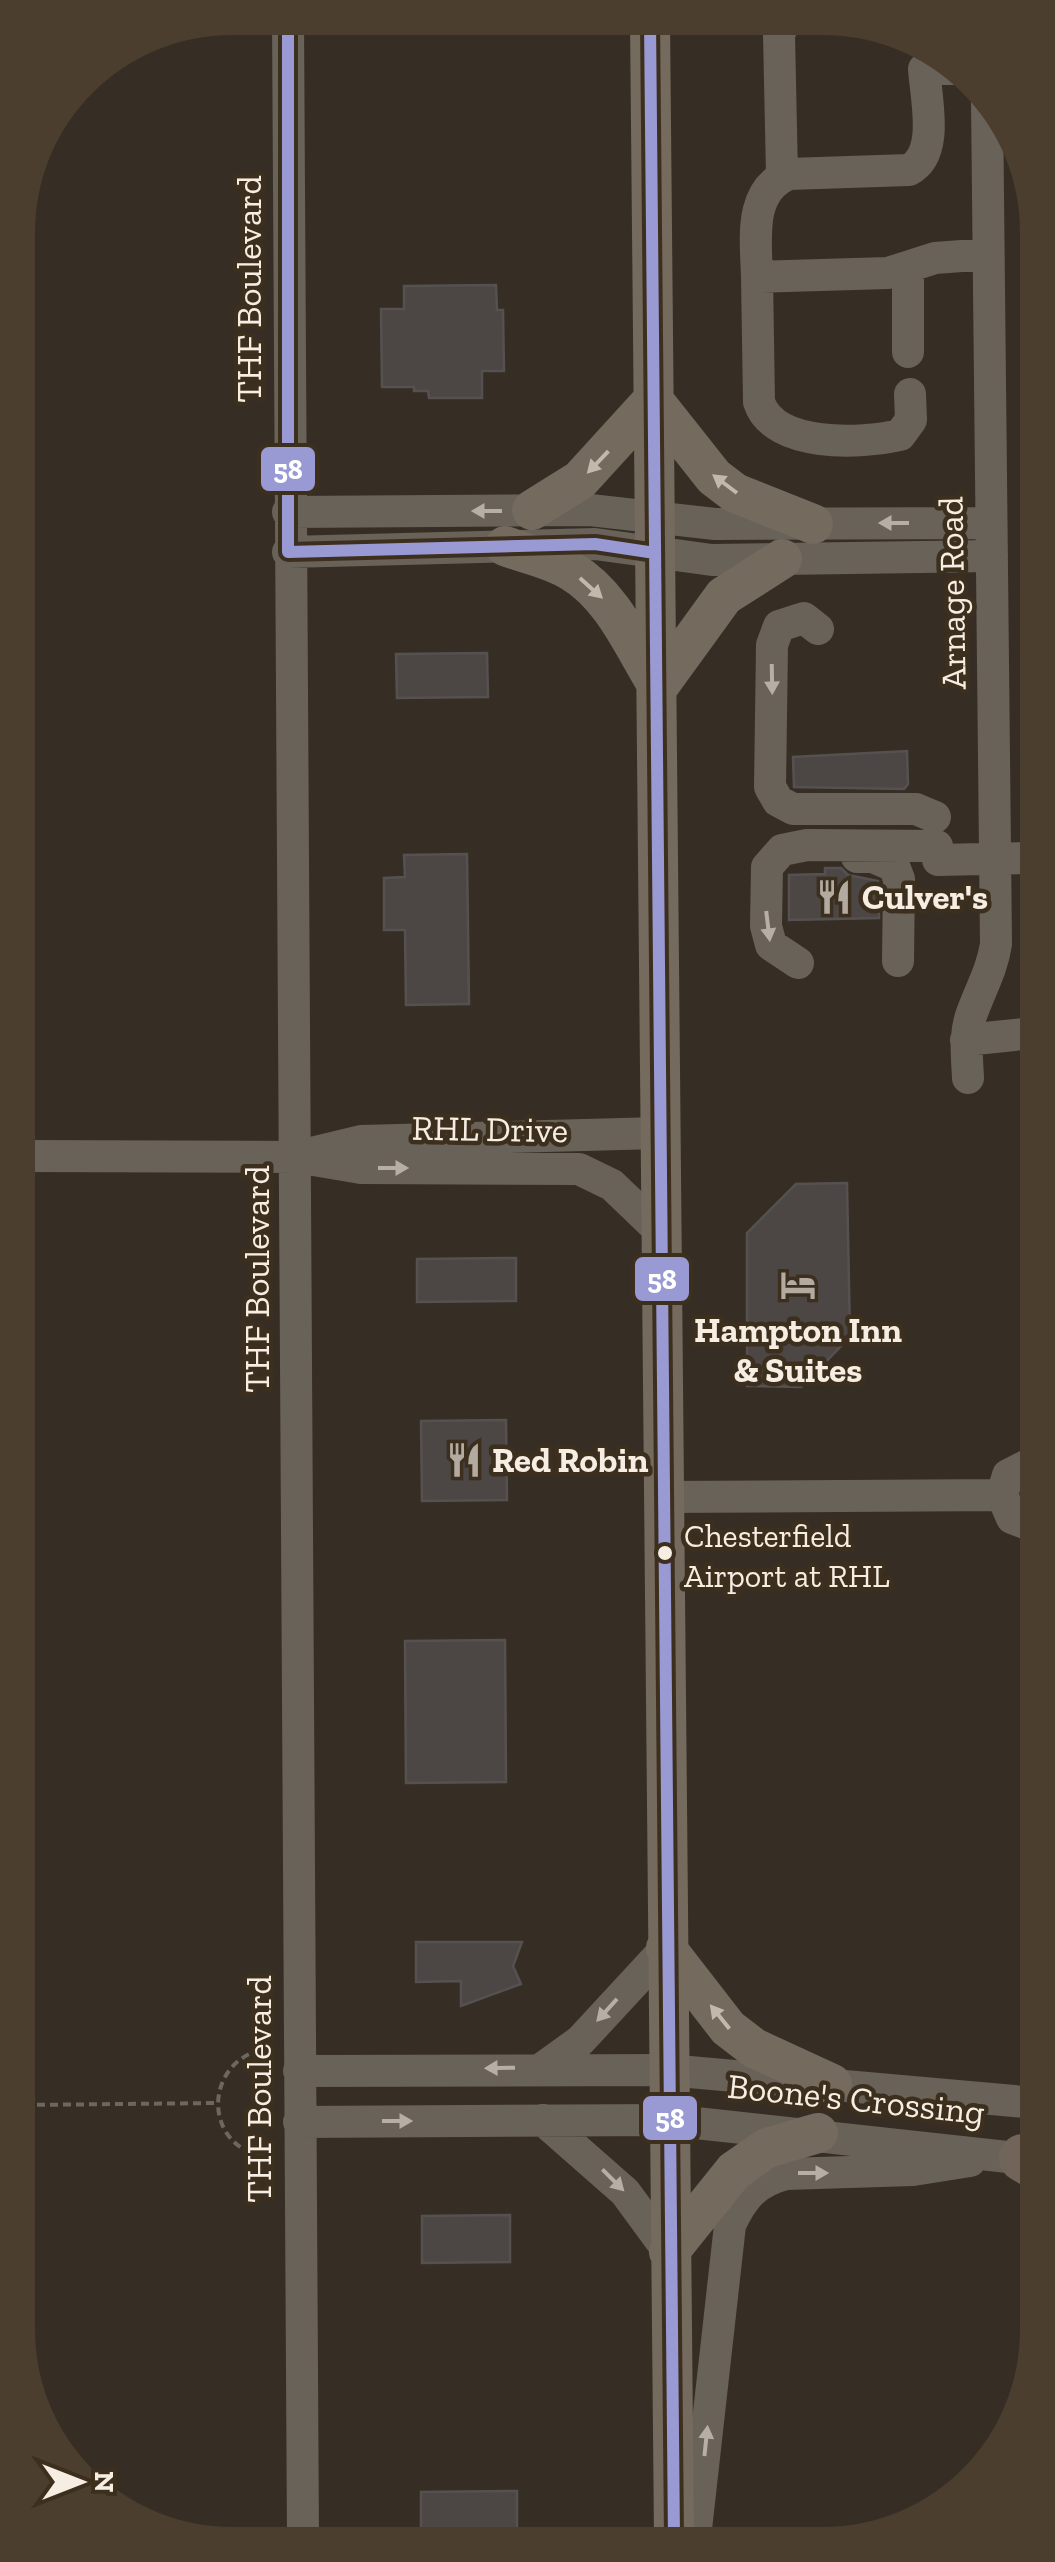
<svg xmlns="http://www.w3.org/2000/svg" width="1055" height="2562" font-family="'Zilla Slab',serif">
<style>
.building{fill:#4c4645;stroke:#565151;stroke-width:2.5}
.lines{fill:none;stroke-linecap:round;stroke-linejoin:round}
.path{stroke:#6d6760;stroke-width:4;stroke-dasharray:8 5;stroke-linecap:butt}
.minor{stroke:#696259;stroke-width:32}
.major{stroke:#746a5d;stroke-width:40}
.highway{stroke:#716559;stroke-width:48}
.bus-1-casing{stroke:#3d2f1e;stroke-width:20}
.bus-1{stroke:#999ad4;stroke-width:12}
.oneway{fill:#c2b9ad}
.oneway2{fill:#b7aea5}
.bus-dot{fill:#f6ede3;stroke:#3d2f1e;stroke-width:4}
.labels{text-anchor:middle;stroke-width:9;stroke-linejoin:round;paint-order:stroke}
.bus-label{font-size:32px;fill:#f6ede3;stroke:#3d2f1e;text-anchor:start}
.street-label{font-size:35px;fill:#f6ede3;stroke:#3d2f1e}
.poi-label{font-size:35px;font-weight:bold;fill:#f6ede3;stroke:#3d2f1e;text-anchor:start}
.line-badge{stroke:#3d2f1e;stroke-width:4}
.badge-label{font-size:28px;text-anchor:middle;font-weight:bold;fill:#fff}
</style>
<rect width="100%" height="100%" fill="#362e25"/>
<path class="building" d="M496,285l1,25h6l1,61h-22v27h-53l-1,-7h-14v-4h-32l-1,-78h23v-23z
M487,653l1,44 -91,1 -1,-44z
M907,751l1,33 -4,5 -110,-2 -1,-30z
M467,854l2,150 -63,1 -1,-75h-21v-52l21,-1 -1,-22z
M825,868h16l7,7 30,6 1,37 -90,2v-45l36,-1z
M847,1183l3,154 -49,50 -54,-1v-153l49,-49z
M516,1258v43l-99,1v-43z
M506,1420l1,80 -85,1 -1,-80z
M505,1640l1,142 -100,1 -1,-142z
M416,1942h106l-9,24 8,18 -60,22v-25l-45,1z
M510,2215v47l-88,1v-47z
M517,2491v48h-96v-47z"/>
<g class="lines">
<path class="path" d="M274,2048c-72,4 -77,105 0,110
M24,2105l194,-2"/>
<path class="minor" d="M288,18l15,2522
M782,176l-3,-142 6,-13
M757,277c-1,-37 -9,-87 32,-103l120,-4c31,-16 17,-71 15,-101h29
M908,352v-82
M910,394l1,26 -11,15c-39,9 -126,13 -141,-33l-2,-125 131,-4 47,-15 53,-4
M288,512l302,-2 125,14 276,-1
M288,552l307,-8 117,16 280,-4
M818,629l-14,-11 -25,8 -7,19 -2,142 8,14 15,8h123l19,8
M857,857h16l21,9 5,13 -1,82
M938,860l94,-2
M798,963l-27,-18 -5,-19 1,-59 15,-17 25,-5 130,1
M966,1040l67,-7
M968,1078c-1,-22 -4,-44 4,-65 9,-25 20,-43 24,-69l-9,-843
M311,1153l50,-12 299,-8
M21,1156l275,1 65,11 218,1 33,16 49,47
M1034,1462l-26,13 -6,20 10,23 23,9
M662,1497l340,-2
M544,2067l36,-26 86,-93
M299,2071l368,-1 369,33
M543,2120l82,72 44,60
M299,2122l369,-2 368,40
M695,2538l35,-313c13,-28 25,-43 56,-51l127,-4 57,-9"/>
<path class="major" d="M650,20l24,2518
M653,400l61,77 21,16 78,31
M532,510l48,-30 73,-80
M505,546c21,8 47,13 66,25 41,24 61,73 85,112
M658,687l66,-91 58,-37
M666,1948l62,80 26,20 78,36
M669,2252l65,-81 33,-23 51,-15"/>
<path class="highway" d="M1023,2158l14,8"/>
<defs>
<path id="bus-1" d="M288,18v534l307,-8 60,9
M650,20l24,2518"/>
</defs>
<use href="#bus-1" class="bus-1-casing"/>
<use href="#bus-1" class="bus-1"/>
</g>
<defs><path id="oneway-solid" d="M-6-.8H1V-3.2L6.5 0L1 3.2V.8H-6Z" transform="scale(2.5)"/></defs>
<g class="oneway">
<use href="#oneway-solid" transform="translate(598 462) rotate(134)"/>
<use href="#oneway-solid" transform="translate(725 484) rotate(-143)"/>
<use href="#oneway-solid" transform="translate(591 588) rotate(42)"/>
<use href="#oneway-solid" transform="translate(720 2017) rotate(-129)"/>
</g>
<g class="oneway2">
<use href="#oneway-solid" transform="translate(487 511) rotate(180)"/>
<use href="#oneway-solid" transform="translate(894 523) rotate(180)"/>
<use href="#oneway-solid" transform="translate(772 679) rotate(89)"/>
<use href="#oneway-solid" transform="translate(768 926) rotate(83)"/>
<use href="#oneway-solid" transform="translate(393 1168)"/>
<use href="#oneway-solid" transform="translate(607 2010) rotate(132)"/>
<use href="#oneway-solid" transform="translate(500 2068) rotate(179)"/>
<use href="#oneway-solid" transform="translate(397 2121)"/>
<use href="#oneway-solid" transform="translate(813 2173)"/>
<use href="#oneway-solid" transform="translate(613 2180) rotate(45)"/>
<use href="#oneway-solid" transform="translate(706 2441) rotate(-84)"/>
</g>
<defs>
<symbol id="restaurant-bare" viewBox="-9 -9 18 18"><path d="M-5-6h1v4h1v-4h1v4h1v-4h1v5L-1.5 .5V6h-2V.5L-5-1ZM5-6V6H3V1.5H1.5Q1.5-4 5-6Z" fill="#b3aaa0" stroke="#3d2f1e" stroke-width="2.5" paint-order="stroke"/></symbol>
<symbol id="hotel-bare" viewBox="-9 -9 18 18"><path d="M-6-4.5h1.5V1H6V5H4.5V3h-9V5H-6ZM-4 0a1.8 1.8 0 1 1 3.6 0ZM.5 0V-2.5h3Q6-2.5 6 0Z" fill="#b3aaa0" stroke="#3d2f1e" stroke-width="2.5" paint-order="stroke"/></symbol>
</defs>
<g fill-rule="evenodd">
<use href="#restaurant-bare" x="809" y="872" width="50" height="50"/>
<use href="#hotel-bare" x="773" y="1260" width="50" height="50"/>
<use href="#restaurant-bare" x="439" y="1435" width="50" height="50"/>
</g>
<circle class="bus-dot" cx="665" cy="1553" r="9"/>
<g class="labels">
<g class="bus-label">
<text x="684" y="1547">Chesterfield<tspan x="684" dy="40">Airport at RHL</tspan></text>
</g>
<g class="street-label">
<text transform="translate(249 289) rotate(-90)" y="12">THF Boulevard</text>
<text transform="translate(952 593) rotate(-91)" y="12">Arnage Road</text>
<text transform="translate(490 1129) rotate(1)" y="12">RHL Drive</text>
<text transform="translate(257 1279) rotate(-90)" y="12">THF Boulevard</text>
<text transform="translate(259 2089) rotate(-90)" y="12">THF Boulevard</text>
<text transform="translate(856 2099) rotate(6)" y="12">Boone's Crossing</text>
</g>
<g class="poi-label">
<text x="862" y="909">Culver's</text>
<text x="798" y="1342" text-anchor="middle">Hampton Inn<tspan x="798" dy="40">&amp; Suites</tspan></text>
<text x="492" y="1472">Red Robin</text>
</g>
</g>
<path d="M0 0H1055V2562H0ZM232 35H823A197 197 0 0 1 1020 232V2330A197 197 0 0 1 823 2527H232A197 197 0 0 1 35 2330V232A197 197 0 0 1 232 35Z" fill="#4c3e2e" fill-rule="evenodd"/>
<g class="line-badge">
<rect x="259" y="445" width="58" height="48" rx="10" fill="#999ad4"/>
<rect x="633" y="1255" width="58" height="48" rx="10" fill="#999ad4"/>
<rect x="641" y="2094" width="58" height="48" rx="10" fill="#999ad4"/>
</g>
<g class="badge-label">
<text x="288" y="479">58</text>
<text x="662" y="1289">58</text>
<text x="670" y="2128">58</text>
</g>
<g transform="translate(80 2482) rotate(90)" stroke="#3d2f1e" stroke-width="8" paint-order="stroke">
<path d="M0-8L18 38L0 25L-18 38Z" fill="#f6ede3"/>
<text y="-15" font-size="28" font-weight="bold" text-anchor="middle" fill="#f6ede3">N</text>
</g>
</svg>
